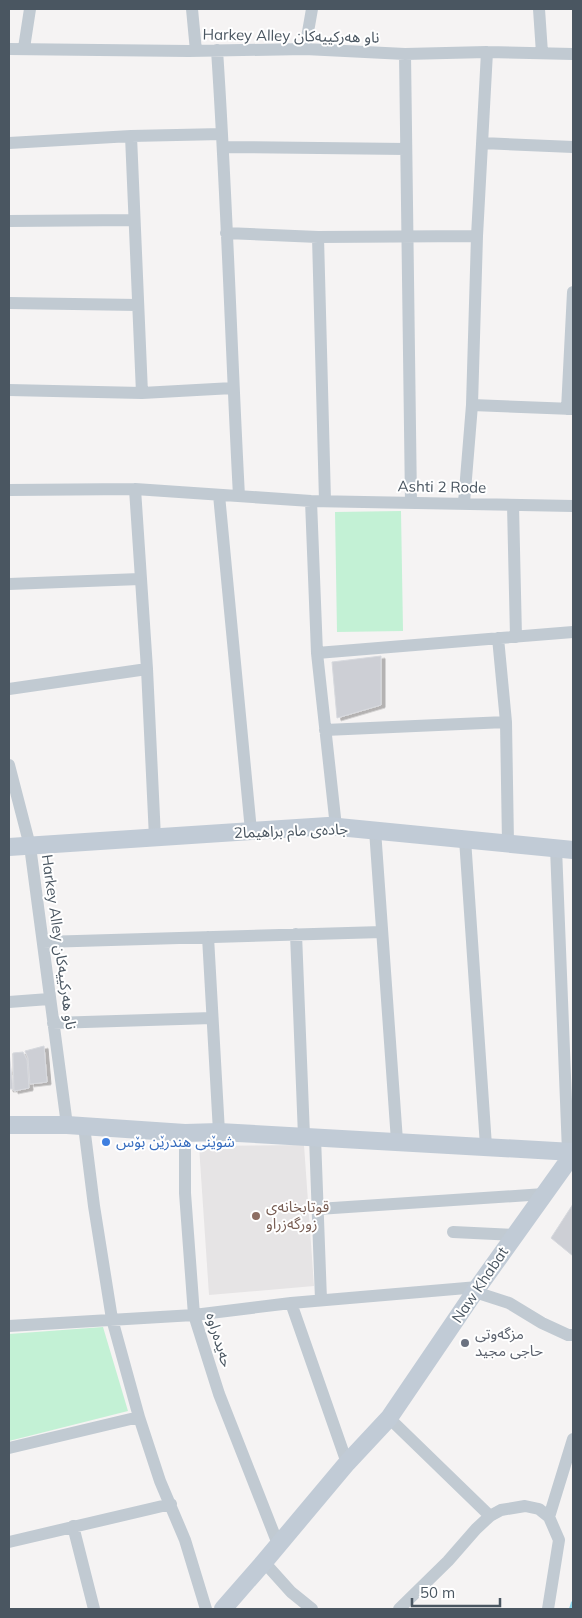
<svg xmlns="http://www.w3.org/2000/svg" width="582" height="1618" font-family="Mulish,'Noto Sans Arabic',sans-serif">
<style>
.education{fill:#e6e4e5}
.green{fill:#c3f1d5}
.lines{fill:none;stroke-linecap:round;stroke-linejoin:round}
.stream{stroke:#90daee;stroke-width:4}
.building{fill:#cdcfd5;stroke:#d7d9de;filter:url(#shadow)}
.street{stroke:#c1cad2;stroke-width:12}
.secondary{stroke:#c1cbd6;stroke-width:18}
.shop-dot{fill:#3f7fe0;stroke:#fff;stroke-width:2}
.education-dot{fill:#8d6e63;stroke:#fff;stroke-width:2}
.worship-dot{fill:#6b7280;stroke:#fff;stroke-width:2}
.labels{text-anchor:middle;stroke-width:4;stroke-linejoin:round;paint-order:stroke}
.street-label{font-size:15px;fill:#4a5661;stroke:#fff}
.shop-label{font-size:15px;fill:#366cbe;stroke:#fff;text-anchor:start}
.education-label{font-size:15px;fill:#785e54;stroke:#fff;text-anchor:start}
.worship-label{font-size:15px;fill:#5b616d;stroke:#fff;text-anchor:start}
</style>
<defs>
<filter id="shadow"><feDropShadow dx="4" dy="2.5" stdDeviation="0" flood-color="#0004"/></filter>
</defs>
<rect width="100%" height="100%" fill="#f5f3f3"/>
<path class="education" d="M304,1145l10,141 -105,9 -10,-149z"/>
<path class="green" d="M401,511l2,120 -66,1 -2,-120z
M103,1327l25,84 -119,30v-107z"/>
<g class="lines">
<path class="stream" d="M571,1609l2,-6"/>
</g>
<path class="building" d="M381,656v49l-44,13 -5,-56z
M44,1046l3,36 -17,2 -2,-26 -3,-7z
M9,1051l4,38h-4z
M23,1052l4,8 2,28 -15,3 -1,-38z
M573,1204v52l-22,-18z"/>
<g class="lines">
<path class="street" d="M192,9l4,42
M539,9l3,44
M24,48l6,-39
M9,49l180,2 116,-2 100,5 82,-2 86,2
M305,49l7,-40
M217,50c10,149 14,297 22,446
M405,54l6,448
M131,136l11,257
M9,143l122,-7 91,-2
M482,143l91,4
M223,147l183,2
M9,221l125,-1
M226,233l92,4 159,-1
M318,237l7,264
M9,303l129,2
M9,390l133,3 91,-5
M472,405l101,4
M567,409l6,-117
M135,489l12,180 8,169
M9,490l126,-1 176,12 262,5
M219,495l32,336
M311,501l6,152 19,174
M464,503l8,-98 5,-169 10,-184
M513,505l3,132
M9,584l131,-5
M498,638l8,84 2,121
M317,653l256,-21
M9,689l138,-20
M325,730l181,-8
M9,765l21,81 37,279
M375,830l22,311
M465,839l21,307
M556,848l12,304
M296,934l8,202
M208,937l11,195
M43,942l339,-10
M9,1002l40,-3
M53,1023l159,-5
M84,1126l10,80 18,113 27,98 21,64 25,59 21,69
M185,1133v60l9,122 25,79 59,150
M315,1137l6,163
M318,1209l226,-15
M453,1232l61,3
M475,1292l34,11 33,20 26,12h5
M291,1303l56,160
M9,1326l185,-11 97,-12 187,-16
M389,1418l101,98
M9,1448l130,-31
M549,1517l24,-78
M73,1526l21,83
M9,1542l162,-38
M264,1562l27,30 21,17
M399,1609l49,-48 28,-32 14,-13 11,-6 24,-4 14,3 10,8 10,23 -11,69"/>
<path class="secondary" d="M9,847l319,-21 245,24
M9,1125h58l118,8 34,-1 354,20
M223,1609l41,-47 83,-99 42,-45 89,-131 95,-133"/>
</g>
<circle class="shop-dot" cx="106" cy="1142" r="5"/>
<circle class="education-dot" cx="256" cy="1216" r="5"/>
<circle class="worship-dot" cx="465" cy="1343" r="5"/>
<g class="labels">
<g class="street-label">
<text transform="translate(291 36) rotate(1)" y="5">Harkey Alley ناو هەركييەكان</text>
<text transform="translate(442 487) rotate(1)" y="5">Ashti 2 Rode</text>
<text transform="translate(291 831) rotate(-2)" y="5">جادەی مام براهیما2</text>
<text transform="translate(59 942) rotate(82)" y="5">Harkey Alley ناو هەركييەكان</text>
<text transform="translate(480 1285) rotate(-56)" y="5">Naw Khabat</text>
<text transform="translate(219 1340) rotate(73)" y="5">حەیدەراوە</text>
</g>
<g class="shop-label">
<text x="116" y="1147">شوێنی هندرێن بۆس</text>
</g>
<g class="education-label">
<text x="266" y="1212">قوتابخانەی<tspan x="266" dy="17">زورگەزراو</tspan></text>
</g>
<g class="worship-label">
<text x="475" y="1339">مزگەوتى<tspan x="475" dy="17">حاجى مجيد</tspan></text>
</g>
</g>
<rect width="582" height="1618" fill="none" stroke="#4a5661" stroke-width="20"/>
<path d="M412 1598v8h88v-8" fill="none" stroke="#4a5661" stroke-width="2.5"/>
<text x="420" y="1598" font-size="15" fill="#4a5661" stroke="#ffffff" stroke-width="4" paint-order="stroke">50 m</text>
</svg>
